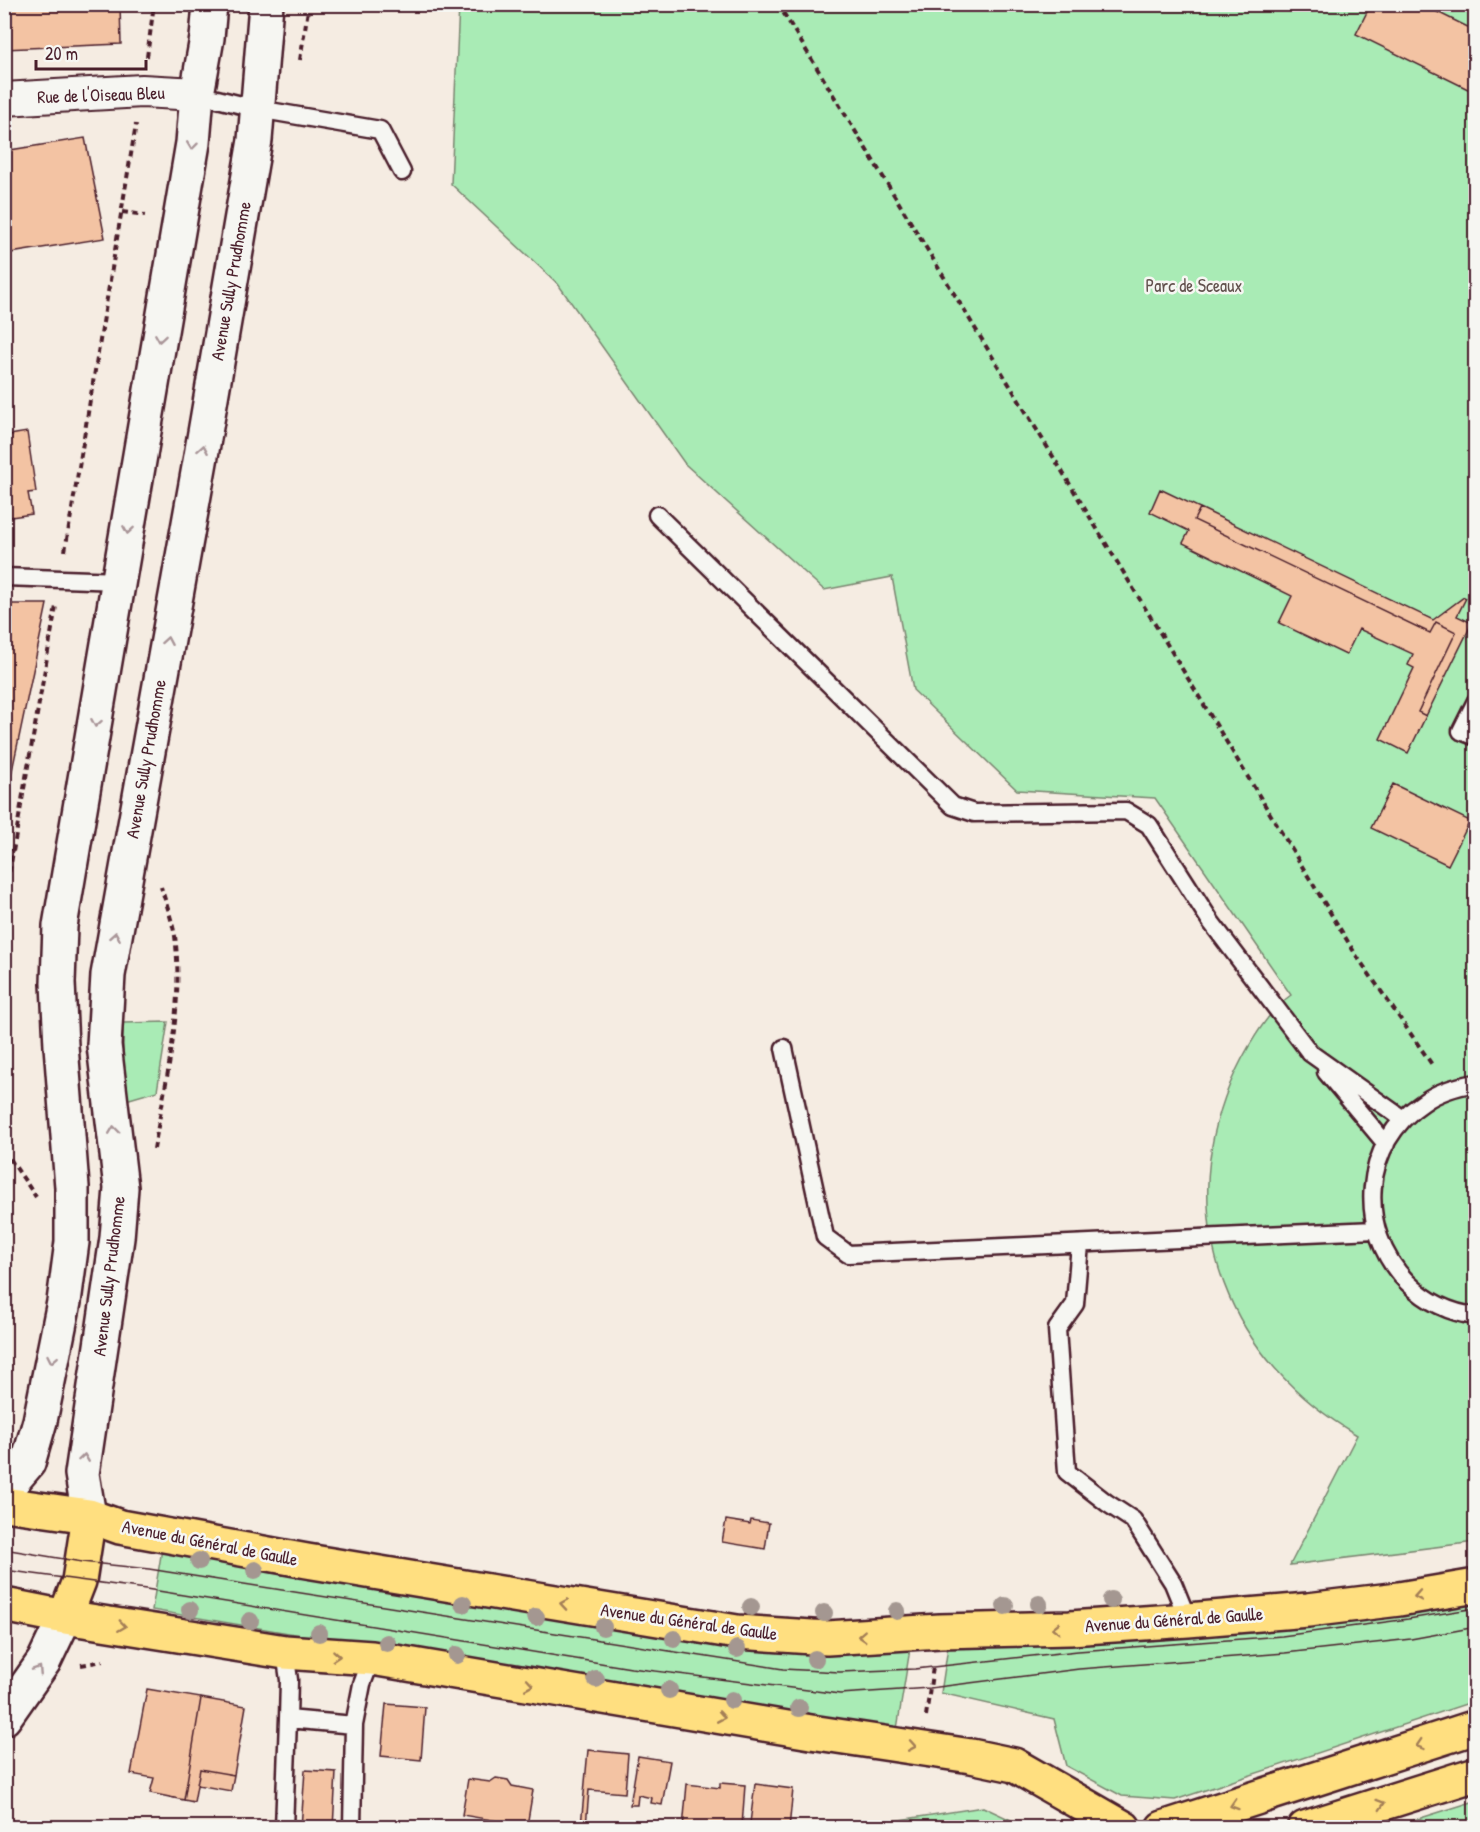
<svg xmlns="http://www.w3.org/2000/svg" width="1480" height="1832" font-family="'Patrick Hand',sans-serif">
<style>
.green{fill:#a9ebb5;stroke:#7a8570;stroke-width:1.5}
.building{fill:#f3c3a3;stroke:#4a1f2b;stroke-width:1.5}
.lines{fill:none;stroke-linecap:round;stroke-linejoin:round}
.service-casing{stroke:#4a1f2b;stroke-width:21}
.minor-casing{stroke:#4a1f2b;stroke-width:36}
.secondary-casing{stroke:#4a1f2b;stroke-width:38}
.primary-casing{stroke:#4a1f2b;stroke-width:38}
.motorway-casing{stroke:#4a1f2b;stroke-width:38}
.path{stroke:#4a1f2b;stroke-width:4;stroke-dasharray:6 4.5;stroke-linecap:butt}
.service{stroke:#f6f6f2;stroke-width:16}
.minor{stroke:#f6f6f2;stroke-width:32}
.secondary{stroke:#f6f6f2;stroke-width:33}
.primary{stroke:#ffdf80;stroke-width:33}
.motorway{stroke:#ffdf80;stroke-width:33}
.tram{stroke:#4a1f2b;stroke-width:1.5}
.tree{fill:#a49791}
.oneway{stroke:#a99598}
.oneway2{stroke:#a47f56}
.labels{text-anchor:middle;stroke-width:5;stroke-linejoin:round;paint-order:stroke}
.street-label{font-size:18px;fill:#4a1f2b;stroke:#f6f6f2}
.park-label{font-size:18px;fill:#62524e;stroke:#f6f6f2}
</style>
<rect width="100%" height="100%" fill="#f5ece2"/>
<filter id="ink" filterUnits="userSpaceOnUse"><feTurbulence type="fractalNoise" baseFrequency=".0167" numOctaves="2"/><feDisplacementMap in="SourceGraphic" scale="12" xChannelSelector="R" yChannelSelector="G"/><feConvolveMatrix kernelMatrix="1 2 1 2 8 2 1 2 1" color-interpolation-filters="sRGB"/></filter>
<g filter="url(#ink)">
<path class="green" d="M459,5h1016v1537l-185,23 67,-130c-128,-74 -184,-212 -127,-351 12,-28 36,-72 61,-89l-136,-197 -138,-8 -104,-100 -21,-113 -68,13 -139,-126 -127,-180 -107,-100z
M168,1022l-11,69 -31,9 -3,-26v-51z
M162,1549l748,100 -14,86 -744,-125z
M1475,1597v104l-300,99 -53,-4 -56,-30 -12,-47 -113,-26 7,-46z
M1475,1801v26h-83z
M983,1807l43,20h-172z"/>
<path class="building" d="M4,4h116l1,40 -117,5z
M1371,4h50l55,27v62l-120,-59z
M85,138l20,100 -101,16v-103z
M27,432l9,60 -8,1 4,21 -28,4v-82z
M1160,489l40,19 -6,12 236,113 6,-11 20,10 -38,80 8,4 -18,37 -28,-14 34,-71 -6,-3 5,-11 -54,-25 -13,26 -67,-32 13,-27 -109,-53 6,-12 -39,-19z
M1200,508l233,112 31,-23 2,1 -9,18 15,7 -46,93 -8,-4 38,-80 -20,-10 -6,11 -236,-113z
M4,604h43l-43,205z
M1393,784l77,37 -22,44 -77,-37z
M726,1520l24,4 1,-4 18,3 -4,26 -43,-7z
M147,1689l54,9 -17,102 -34,-7 4,-15 -23,-4z
M201,1698l45,8 -12,69 -34,-6 -6,33 -10,-2z
M386,1704l39,3 -4,53 -40,-4z
M588,1750l40,4 -3,39 -36,-3 -3,37 -5,-1z
M638,1756l32,5 -8,44 -11,-2 1,-5 -14,-3 -1,10h-7z
M200,1769l34,6 -3,16 -34,-6z
M305,1770l31,2 -3,56h-32z
M496,1778l12,2 4,6 21,4 -6,36 -65,-11 6,-36 22,3z
M720,1783l25,2 -3,41 -20,-1v3h-39l4,-44 33,4z
M755,1784l38,5 -4,39 -39,-5z
M366,1823l16,1v4h-17z"/>
<g class="lines">
<defs>
<path id="service" d="M197,94l61,15 122,21 22,42
M657,515l296,291 21,7 152,-2 23,14 62,97 99,131 93,66
M4,577l116,4
M1476,701l-15,30 15,6
M784,1048l41,189 23,17 527,-24
M1326,1072l60,72
M1476,1083c-18,3 -37,8 -52,19 -63,41 -68,128 -17,180 19,19 42,31 69,34
M1080,1244l-5,60 -18,25 10,143 40,31 26,17 40,63 15,37
M285,1652l4,28 -1,39 66,6 8,-41 10,-26
M284,1828l4,-109
M352,1828l2,-103"/>
<path id="minor" d="M4,99l138,-8 55,3"/>
<path id="secondary" d="M4,1491l24,-28 12,-42 24,-119 8,-60v-55l-11,-141 -3,-63 2,-57 133,-783 4,-49 10,-56 3,-34
M89,1516l-7,-42 35,-236 4,-50 -17,-143 4,-70 93,-519 54,-316 11,-136
M4,1718l40,-57 21,-44"/>
<path id="primary" d="M4,1504l85,12 31,11 187,34 430,71 90,6 113,-7 130,-3 118,-8 120,-10 91,-11 77,-13
M4,1605l61,12 220,35 87,6 439,74 160,24 43,9 110,63
M65,1617l14,-36 10,-65"/>
<path id="motorway" d="M1163,1828l313,-101
M1305,1828l171,-54"/>
</defs>
<use href="#service" class="service-casing"/>
<use href="#minor" class="minor-casing"/>
<use href="#secondary" class="secondary-casing"/>
<use href="#primary" class="primary-casing"/>
<use href="#motorway" class="motorway-casing"/>
<path class="path" d="M778,4l578,951 77,111
M147,57l7,-53
M300,60l9,-56
M122,212l23,3
M65,551l71,-427
M4,903l52,-297
M154,1149c12,-70 30,-142 21,-213 -3,-16 -9,-33 -14,-49
M4,1150l32,47
M81,1665l22,-4
M926,1716l7,-49"/>
<use href="#service" class="service"/>
<use href="#minor" class="minor"/>
<use href="#secondary" class="secondary"/>
<use href="#primary" class="primary"/>
<use href="#motorway" class="motorway"/>
<path class="tram" d="M4,1549l78,13 67,7 634,100 57,3 75,-3 163,-18 204,-15 126,-17 68,-11
M4,1570l142,19 485,79 209,26 90,-6 149,-19 206,-16 126,-14 65,-12"/>
</g>
<g class="tree">
<circle cx="199" cy="1561" r="9"/>
<circle cx="255" cy="1570" r="9"/>
<circle cx="1111" cy="1600" r="9"/>
<circle cx="463" cy="1604" r="9"/>
<circle cx="1039" cy="1604" r="9"/>
<circle cx="1005" cy="1606" r="9"/>
<circle cx="751" cy="1607" r="9"/>
<circle cx="190" cy="1610" r="9"/>
<circle cx="897" cy="1611" r="9"/>
<circle cx="824" cy="1613" r="9"/>
<circle cx="536" cy="1617" r="9"/>
<circle cx="250" cy="1621" r="9"/>
<circle cx="603" cy="1627" r="9"/>
<circle cx="319" cy="1633" r="9"/>
<circle cx="674" cy="1639" r="9"/>
<circle cx="387" cy="1643" r="9"/>
<circle cx="737" cy="1649" r="9"/>
<circle cx="457" cy="1655" r="9"/>
<circle cx="815" cy="1659" r="9"/>
<circle cx="596" cy="1679" r="9"/>
<circle cx="669" cy="1690" r="9"/>
<circle cx="732" cy="1700" r="9"/>
<circle cx="799" cy="1708" r="9"/>
</g>
<defs><path id="oneway-chevron" d="M-2-3.5L2.5 0L-2 3.5" fill="none" stroke-width="1.6" stroke-linecap="round" stroke-linejoin="round" transform="scale(1.5)"/></defs>
<g class="oneway">
<use href="#oneway-chevron" transform="translate(192 146) rotate(97)"/>
<use href="#oneway-chevron" transform="translate(160 338) rotate(99)"/>
<use href="#oneway-chevron" transform="translate(203 449) rotate(-80)"/>
<use href="#oneway-chevron" transform="translate(128 530) rotate(99)"/>
<use href="#oneway-chevron" transform="translate(167 641) rotate(-80)"/>
<use href="#oneway-chevron" transform="translate(96 723) rotate(100)"/>
<use href="#oneway-chevron" transform="translate(115 936) rotate(-80)"/>
<use href="#oneway-chevron" transform="translate(114 1130) rotate(-97)"/>
<use href="#oneway-chevron" transform="translate(52 1359) rotate(101)"/>
<use href="#oneway-chevron" transform="translate(84 1458) rotate(-82)"/>
<use href="#oneway-chevron" transform="translate(38 1670) rotate(-57)"/>
</g>
<g class="oneway2">
<use href="#oneway-chevron" transform="translate(1418 1596) rotate(170)"/>
<use href="#oneway-chevron" transform="translate(564 1604) rotate(-171)"/>
<use href="#oneway-chevron" transform="translate(122 1626) rotate(8)"/>
<use href="#oneway-chevron" transform="translate(1056 1628) rotate(179)"/>
<use href="#oneway-chevron" transform="translate(862 1636) rotate(177)"/>
<use href="#oneway-chevron" transform="translate(336 1656) rotate(4)"/>
<use href="#oneway-chevron" transform="translate(529 1685) rotate(10)"/>
<use href="#oneway-chevron" transform="translate(721 1717) rotate(10)"/>
<use href="#oneway-chevron" transform="translate(1420 1745) rotate(162)"/>
<use href="#oneway-chevron" transform="translate(912 1746) rotate(10)"/>
<use href="#oneway-chevron" transform="translate(1381 1804) rotate(-18)"/>
<use href="#oneway-chevron" transform="translate(1234 1805) rotate(162)"/>
</g>
</g>
<g class="labels">
<g class="street-label">
<text transform="translate(101 95) rotate(-2)" y="6">Rue de l'Oiseau Bleu</text>
<text transform="translate(231 281) rotate(-80)" y="6">Avenue Sully Prudhomme</text>
<text transform="translate(146 759) rotate(-80)" y="6">Avenue Sully Prudhomme</text>
<text transform="translate(109 1276) rotate(-83)" y="6">Avenue Sully Prudhomme</text>
<text transform="translate(210 1543) rotate(11)" y="6">Avenue du Général de Gaulle</text>
<text transform="translate(1174 1620) rotate(-4)" y="6">Avenue du Général de Gaulle</text>
<text transform="translate(689 1622) rotate(8)" y="6">Avenue du Général de Gaulle</text>
</g>
<g class="park-label">
<text x="1194" y="292">Parc de Sceaux</text>
</g>
</g>
<rect width="1480" height="1832" fill="none" stroke="#f6f6f2" stroke-width="24"/>
<rect x="12" y="12" width="1456" height="1808" fill="none" stroke="#4a1f2b" stroke-width="2" filter="url(#ink)"/>
<path d="M36 60v9h110v-9" fill="none" stroke="#4a1f2b" stroke-width="3"/>
<text x="45" y="60" font-size="18" fill="#4a1f2b" stroke="#f6f6f2" stroke-width="4.5" paint-order="stroke">20 m</text>
</svg>
